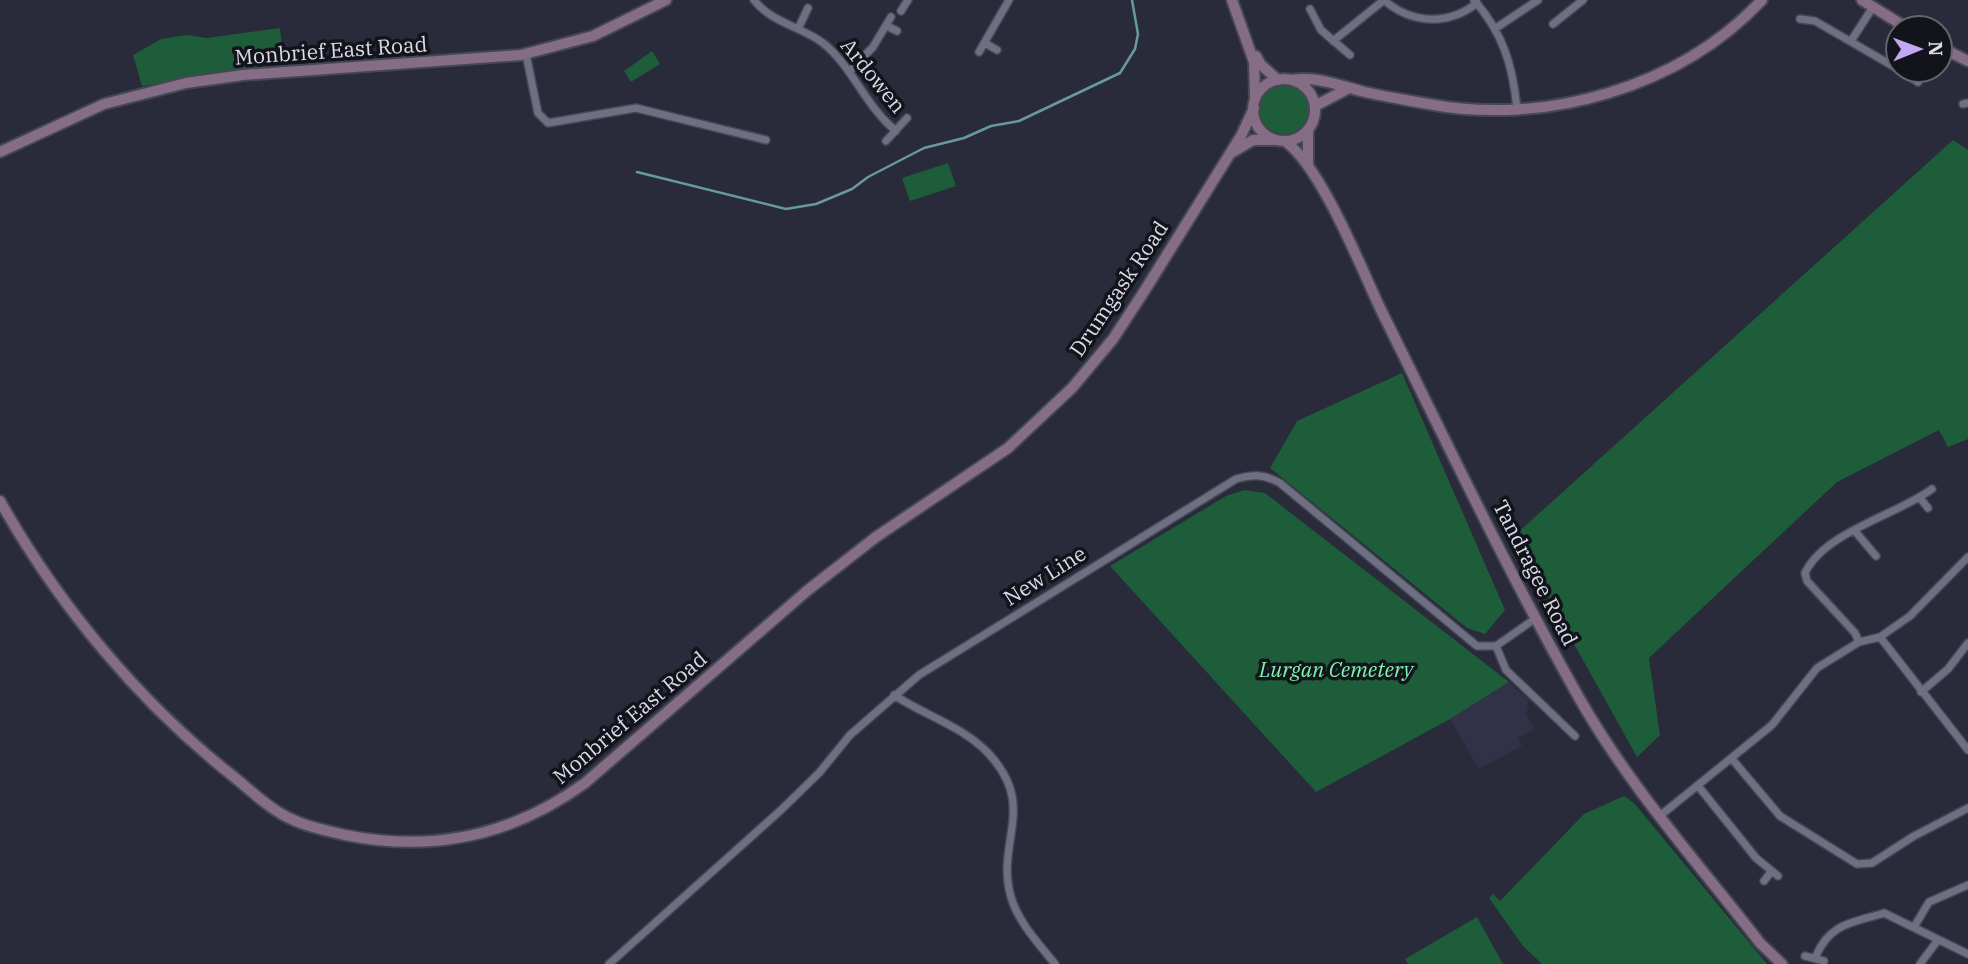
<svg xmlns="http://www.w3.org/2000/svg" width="1968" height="964" font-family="'IBM Plex Serif',serif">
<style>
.built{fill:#313248}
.green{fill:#1e5d39}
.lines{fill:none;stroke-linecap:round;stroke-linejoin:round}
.stream{stroke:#669a9f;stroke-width:2.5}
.street-casing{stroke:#464754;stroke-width:10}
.secondary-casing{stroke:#464754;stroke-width:14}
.street{stroke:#6e6f82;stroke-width:7}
.secondary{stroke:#846d85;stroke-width:10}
.labels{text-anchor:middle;stroke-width:7;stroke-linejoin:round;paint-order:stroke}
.street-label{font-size:21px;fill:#dadbe6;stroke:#13141b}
.park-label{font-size:21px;font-style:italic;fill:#7df5ab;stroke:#13141b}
</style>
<rect width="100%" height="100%" fill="#292a3a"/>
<path class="built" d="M1509,682l20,18 -3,15 9,15 -17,7 4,9 -43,23 -29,-50z"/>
<path class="green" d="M280,28l3,28 -14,9 -127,21 -9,-31 28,-16 26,-4 20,3z
M652,51l8,13 -29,18 -7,-11z
M1259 109a25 25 0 1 1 50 0a25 25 0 1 1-50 0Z
M1953,140l15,10v289l-20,8 -9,-17 -102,52 -188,176 11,77 -23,22 -123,-221z
M948,163l8,23 -46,15 -8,-23z
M1402,373l103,237 -20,24 -18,-6 -197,-160 27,-47z
M1244,490l21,3 244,189 -59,37 -134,73 -206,-226 116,-70z
M1624,796l10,7 133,161h-225l-19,-18 -34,-48 4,-4 7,7 84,-87z
M1477,917l26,47h-95l-3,-5z"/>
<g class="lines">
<path class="stream" d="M637,172l149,37 30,-5 36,-15 16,-12 56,-29 40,-10 27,-12 28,-5 101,-48 15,-24 3,-15 -6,-34"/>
<defs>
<path id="street" d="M754,0c18,23 46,26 69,43 30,24 42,63 73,88
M1384,0c27,24 64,26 93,3
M1474,0c29,33 39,66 43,109
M1310,9l11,21 29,25
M901,11l7,-11
M1800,19l15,2 83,48
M1553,24l30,-24
M887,26l10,5
M1496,28l42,-28
M798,29l10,-21
M1333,41l51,-41
M1851,41l22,-34
M985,43l12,7
M979,52l30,-52
M526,54l12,59 10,10 88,-15 130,32
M1900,70l18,12
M849,72l24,-25 18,-30
M1963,104l5,-1
M886,141l21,-23
M1920,498l8,10
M1854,530l22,26
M1880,637l88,113
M1859,642l-4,-9 -48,-52 -2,-8c19,-41 92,-58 127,-84
M1496,646l10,24 69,66
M1921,692l27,-23 20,-26
M894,695c30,20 70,32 95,59 49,53 6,88 22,143 7,25 28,47 44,67
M1732,759l48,57 77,48 15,-1 42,-27 54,-28
M1699,787l57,71 22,18
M1661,815l111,-90 45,-57 42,-26 21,-5 30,-21 58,-59
M1764,881l7,-9
M1914,927l15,-25 39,-17
M1805,956l19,5
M1816,956c14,-33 36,-33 68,-43l84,41
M609,964l172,-154 38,-37 31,-38 69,-60 317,-196c17,-5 28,-5 44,4l197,163h19l40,-28
M1920,964l18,-24"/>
<path id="secondary" d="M1232,0l22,62 1,36
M1862,0l45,28
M1940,47l28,14
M1256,56l5,9 17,15
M1253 110a31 31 0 1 1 62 0a31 31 0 1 1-62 0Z
M1292,80c26,-4 48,6 73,12 21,5 42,8 63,12 117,22 251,-16 334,-104
M1315,106l34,-18
M1308,130v35
M1285,141c37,27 75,125 96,169 64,129 126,260 197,386 50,89 120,167 182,247l22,21
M0,152l104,-48 82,-21 57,-8 278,-20 72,-19 73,-36
M1233,152l20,-12h20
M0,501c59,105 140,202 234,276 15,12 30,27 46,36 19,12 43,17 65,22 88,18 167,1 240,-52l223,-193 68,-53 132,-89 64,-60 41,-49 32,-49 96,-154 13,-28"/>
</defs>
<use href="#street" class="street-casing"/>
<use href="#secondary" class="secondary-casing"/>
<use href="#street" class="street"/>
<use href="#secondary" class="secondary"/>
</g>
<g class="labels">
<g class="street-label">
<text transform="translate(331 51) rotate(-4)" y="7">Monbrief East Road</text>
<text transform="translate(873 76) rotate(51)" y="7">Ardowen</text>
<text transform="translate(1119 289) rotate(-56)" y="7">Drumgask Road</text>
<text transform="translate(1535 573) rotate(63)" y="7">Tandragee Road</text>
<text transform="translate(1045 576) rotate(-32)" y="7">New Line</text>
<text transform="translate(630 718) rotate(-40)" y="7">Monbrief East Road</text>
</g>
<g class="park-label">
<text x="1336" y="677">Lurgan Cemetery</text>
</g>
</g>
<g transform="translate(1919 49) rotate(89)"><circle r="33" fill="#13141b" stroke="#63646c" stroke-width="2"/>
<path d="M0-5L12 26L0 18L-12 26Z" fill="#c2a7f2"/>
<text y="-10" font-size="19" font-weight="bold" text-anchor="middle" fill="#dadbe6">N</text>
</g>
</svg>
